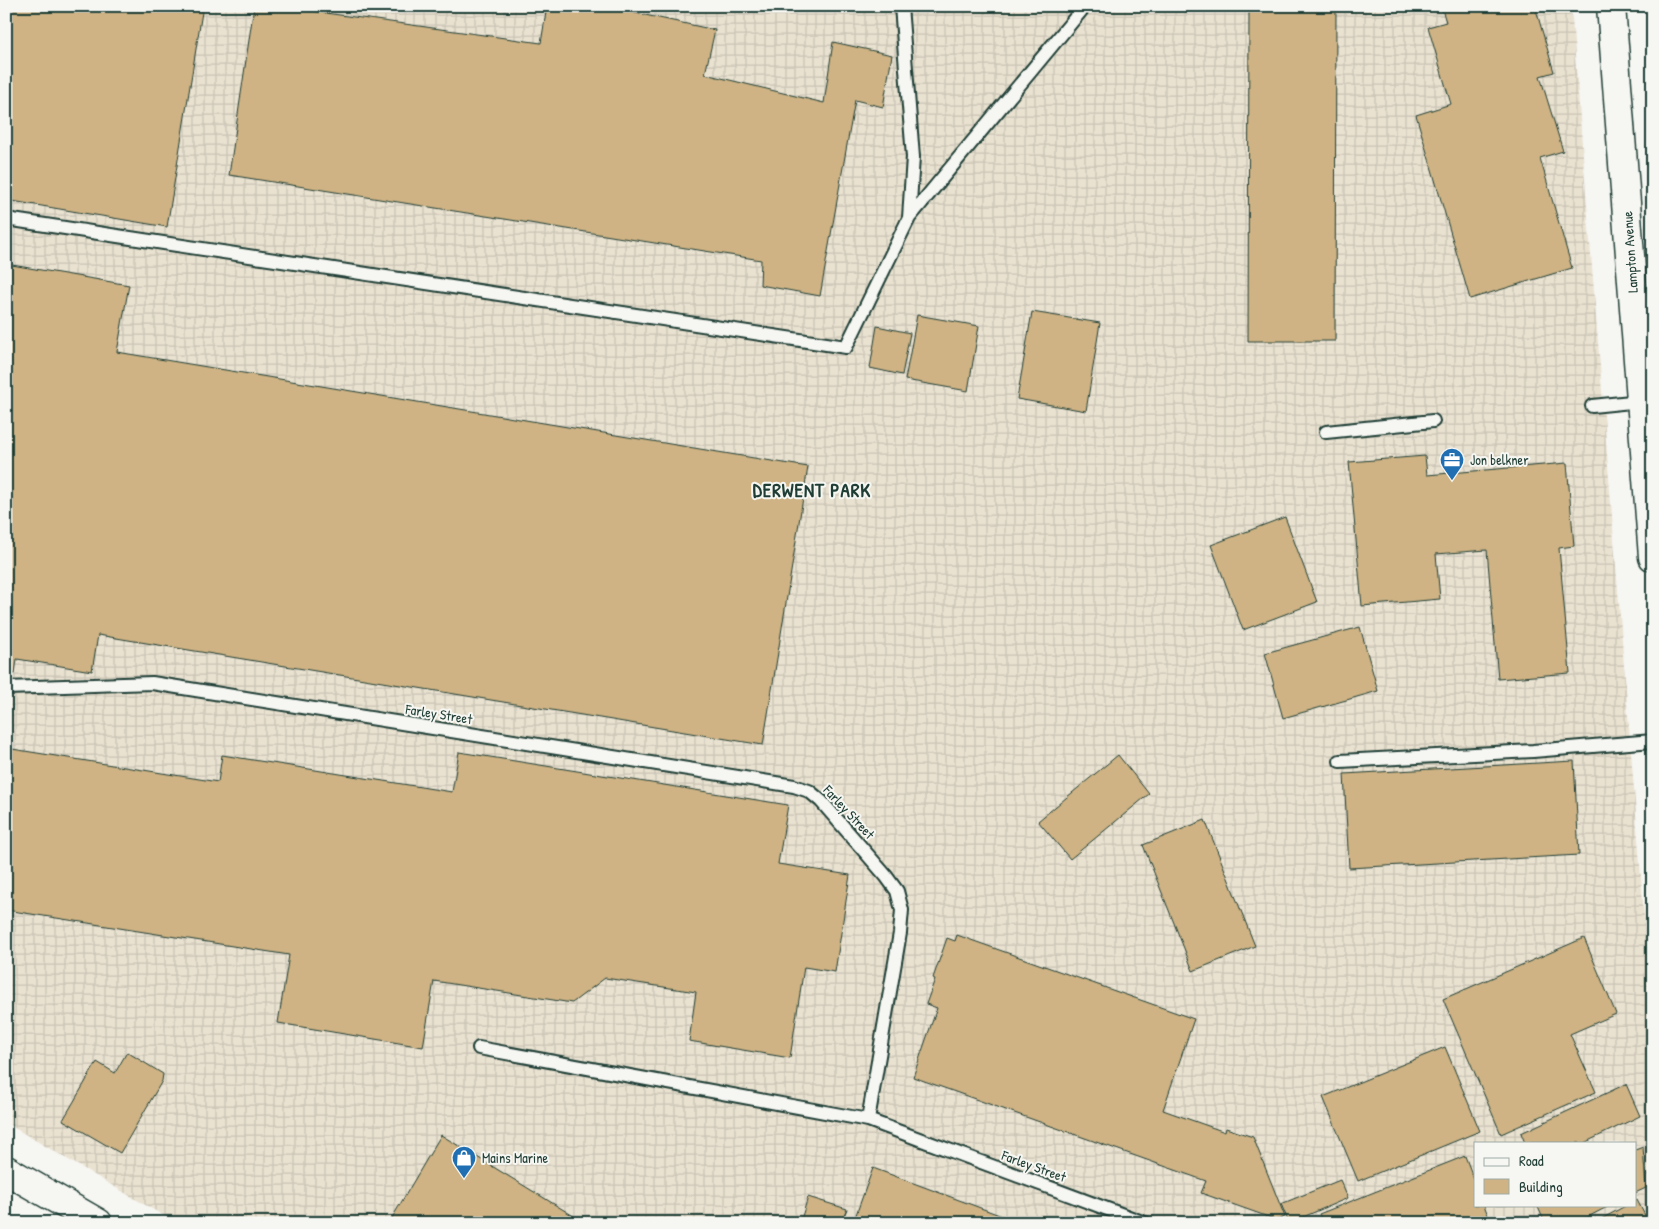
<svg xmlns="http://www.w3.org/2000/svg" width="1659" height="1229" font-family="'Patrick Hand',sans-serif">
<style>
.industrial{fill:url(#industrial-grid);fill-rule:evenodd}
.building{fill:#cfb384;stroke:#1f3d34}
.lines{fill:none;stroke-linecap:round;stroke-linejoin:round}
.service-casing{stroke:#1f3d34;stroke-width:16}
.tertiary-casing{stroke:#1f3d34;stroke-width:31}
.service{stroke:#f6f6f2;stroke-width:12}
.tertiary{stroke:#f6f6f2;stroke-width:28}
.labels{text-anchor:middle;stroke-width:4;stroke-linejoin:round;paint-order:stroke}
.street-label{font-size:14px;fill:#1f3d34;stroke:#f6f6f2}
.poi-label{font-size:14px;fill:#1f3d34;stroke:#f6f6f2;text-anchor:start}
.district-label{font-size:19px;font-weight:bold;letter-spacing:1px;fill:#1f3d34;stroke:#f6f6f2}
</style>
<defs>
<pattern id="industrial-grid" width="8" height="8" patternUnits="userSpaceOnUse" patternTransform="scale(1.25)"><rect width="8" height="8" fill="#eae2d1"/><path d="M0 4h8M4 0v8" fill="none" stroke="#c8c3b4"/></pattern>
</defs>
<rect width="100%" height="100%" fill="#f6f6f2"/>
<filter id="ink" filterUnits="userSpaceOnUse"><feTurbulence type="fractalNoise" baseFrequency=".02" numOctaves="2"/><feDisplacementMap in="SourceGraphic" scale="10" xChannelSelector="R" yChannelSelector="G"/><feConvolveMatrix kernelMatrix="1 2 1 2 8 2 1 2 1" color-interpolation-filters="sRGB"/></filter>
<g filter="url(#ink)">
<path class="industrial" d="M6,6h1565l82,1020v197h-1477l-170,-100zM1475,1143h160v62h-160z
M1647,6h6v81z"/>
<path class="building" d="M6,6h197l-36,221 -161,-27z
M254,6h21l266,37 6,-37h56l112,24 -10,44 119,29 9,-61 59,13 -9,52 -28,-7 -35,196 -60,-11 1,-25 -532,-85z
M1249,6h87l-1,335h-87z
M1441,6h94l19,66 -14,4 23,75 -23,7 32,110 -102,31 -54,-184 35,-11 -23,-77 18,-5z
M6,264l123,21 -12,67 691,115 -45,278 -665,-110 -6,36 -75,-12 -2,15 -9,-2z
M1032,312l68,11 -14,88 -69,-12z
M917,315l62,11 -11,65 -63,-11z
M877,326l33,7 -8,42 -32,-7z
M1425,456l2,19 140,-12 7,83 -15,2 11,125 -72,6 -11,-129 -51,4 4,45 -78,7 -13,-144z
M1285,517l32,85 -74,28 -32,-85z
M1360,627l18,64 -95,27 -18,-65z
M6,748l212,34 4,-27 230,37 7,-40 329,53 -10,59 72,11 -15,97 -31,-5 -14,91 -101,-17 7,-49 -91,-14 -33,25 -138,-22 -11,66 -145,-24 11,-68 -283,-45z
M1118,755l31,39 -79,65 -32,-38z
M1574,761l5,94 -230,13 -5,-94z
M1205,820l50,126 -62,25 -50,-126z
M957,935l237,84 -31,91 62,22 1,-4 27,9 32,80 -8,3 -76,-27 5,-12 -293,-104 24,-69 -11,-4 9,-25 -2,-1 14,-40 8,3z
M1584,938l32,76 -46,20 26,58 -95,42 -58,-135z
M1445,1047l35,84 -122,50 -35,-84z
M127,1052l36,22 -1,7 -42,72 -57,-33 34,-58 18,11z
M1626,1084l14,32 -56,27h-59l-4,-10z
M441,1135l144,88h-196z
M1643,1147l3,41 -11,5v-43z
M1465,1156l10,26v23h9l7,18h-55l-1,-4 -8,4h-104l-4,-9z
M873,1168l148,55h-168z
M1340,1180l8,18 -59,25 -8,-19z
M808,1197l39,12 -6,14h-41z
M1637,1200l12,23h-55l33,-18h8v-4z
M1537,1205h74l-35,18h-31z"/>
<g class="lines">
<defs>
<path id="service" d="M901,6l12,151 -4,61
M6,219l840,128 63,-129 176,-212
M1592,406l49,-5
M1326,432l107,-11
M6,688l146,-5 642,103 15,5 12,10 65,75 11,15 5,19 -2,23 -32,187 277,103
M1340,761l193,-10 120,-10
M479,1048l389,72"/>
<path id="tertiary" d="M1611,6l42,551
M6,1170l92,53"/>
</defs>
<use href="#service" class="service-casing"/>
<use href="#tertiary" class="tertiary-casing"/>
<use href="#service" class="service"/>
<use href="#tertiary" class="tertiary"/>
</g>
</g>
<defs>
<symbol id="office-pin" viewBox="-11 -11 22 30"><path d="M0 17L-7.5 6A9.5 9.5 0 1 1 7.5 6Z" fill="#1f6fb2" stroke="#f6f6f2"/><path d="M-6-3h4V-5.5h4V-3h4V5H-6ZM-1-4.5V-3h2v-1.5ZM-6 0V1H6V0Z" fill="#fff"/></symbol>
<symbol id="shop-pin" viewBox="-11 -11 22 30"><path d="M0 17L-7.5 6A9.5 9.5 0 1 1 7.5 6Z" fill="#1f6fb2" stroke="#f6f6f2"/><path d="M-5-2.5h2.3a2.7 3.5 0 0 1 5.4 0H5L5.5 6h-11ZM-1.5-2.5h3a1.5 2.3 0 0 0-3 0Z" fill="#fff"/></symbol>
</defs>
<g fill-rule="evenodd">
<use href="#office-pin" x="1438" y="446" width="28" height="38"/>
<use href="#shop-pin" x="450" y="1144" width="28" height="38"/>
</g>
<g class="labels">
<g class="street-label">
<text transform="translate(1630 252) rotate(-94)" y="5">Lampton Avenue</text>
<text transform="translate(439 714) rotate(9)" y="5">Farley Street</text>
<text transform="translate(849 812) rotate(47)" y="5">Farley Street</text>
<text transform="translate(1034 1166) rotate(20)" y="5">Farley Street</text>
</g>
<g class="poi-label">
<text x="1470" y="465">Jon belkner</text>
<text x="482" y="1163">Mains Marine</text>
</g>
<g class="district-label">
<text x="812" y="497">DERWENT PARK</text>
</g>
</g>
<rect width="1659" height="1229" fill="none" stroke="#f6f6f2" stroke-width="25"/>
<rect x="12" y="12" width="1634" height="1204" fill="none" stroke="#1f3d34" stroke-width="2" filter="url(#ink)"/>
<rect x="1474" y="1142" width="162" height="65" fill="#f6f6f2" stroke="#a0aca6"/>
<rect x="1484" y="1158" width="25" height="8" fill="#f6f6f2" stroke="#a0aca6"/>
<text x="1519" y="1166" font-size="15" fill="#1f3d34">Road</text>
<rect x="1484" y="1179" width="25" height="15" fill="#cfb384" stroke="#a0aca6"/>
<text x="1519" y="1192" font-size="15" fill="#1f3d34">Building</text>
</svg>
